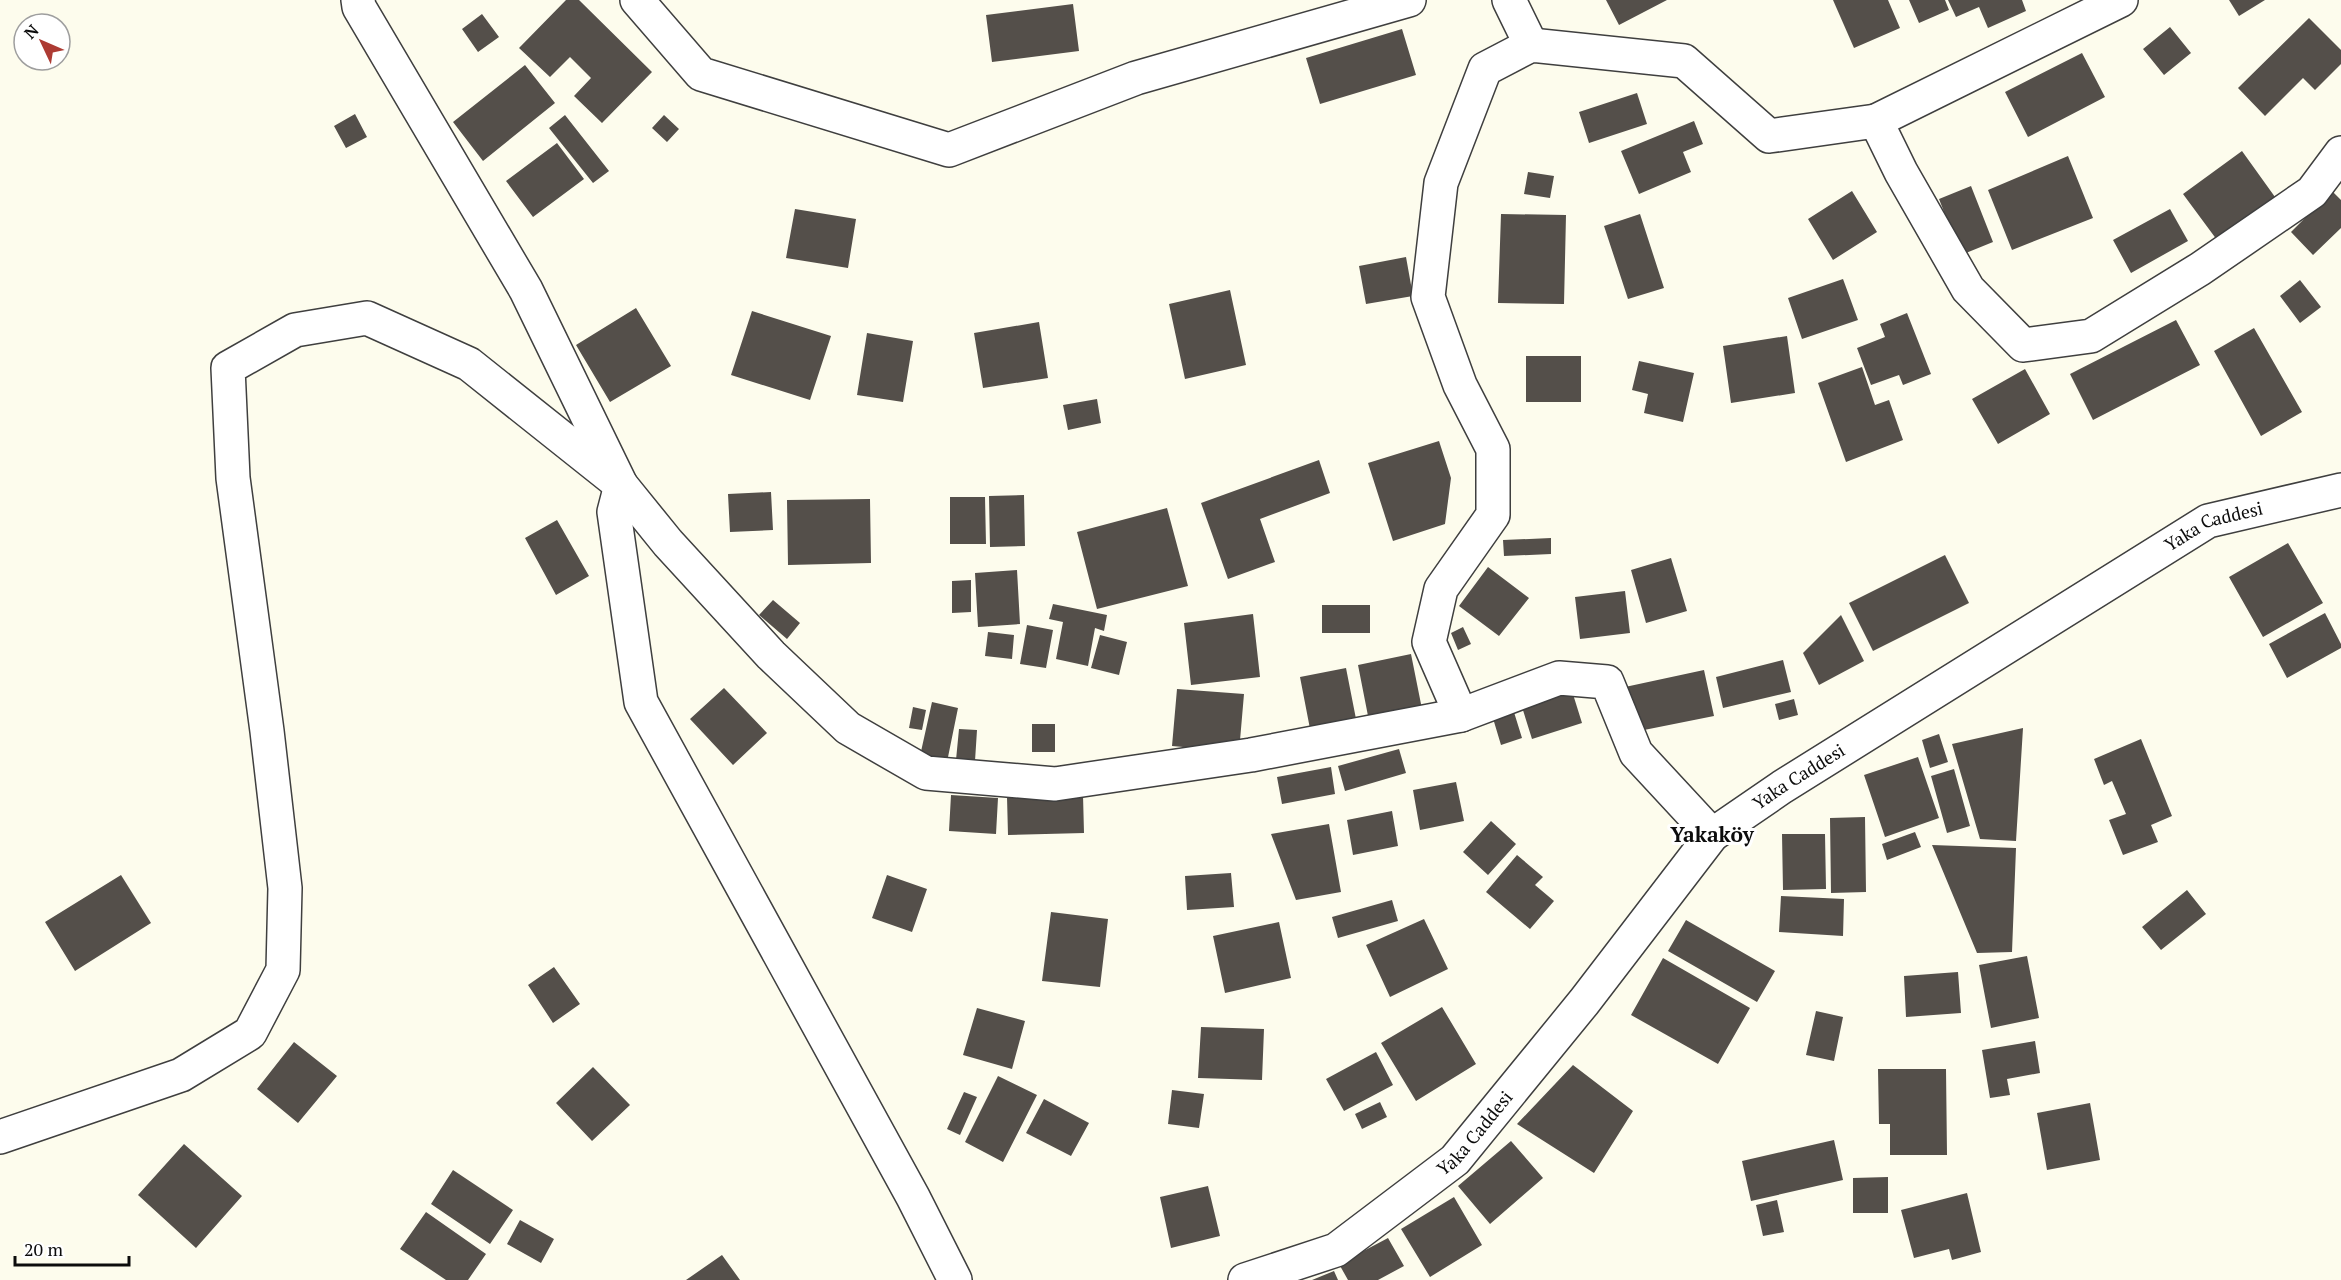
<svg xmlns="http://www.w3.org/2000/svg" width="2341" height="1280" font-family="'PT Serif',serif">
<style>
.building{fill:#544f4a}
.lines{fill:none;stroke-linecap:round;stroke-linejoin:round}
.minor-casing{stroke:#3f3f3f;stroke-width:36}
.minor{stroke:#fff;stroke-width:33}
.labels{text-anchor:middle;stroke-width:6;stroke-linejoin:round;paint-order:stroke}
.street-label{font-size:18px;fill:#0c0c0c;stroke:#fff}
.quarter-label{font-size:21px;font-weight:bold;fill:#0c0c0c;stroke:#fff}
</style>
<rect width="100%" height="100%" fill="#fdfced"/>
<path class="building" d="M566,0h13l73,72 -50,51 -28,-27 17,-18 -21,-21 -20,20 -31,-29z
M1606,0h61l-48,25z
M1833,0h55l12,28 -46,20z
M1909,0h36l4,10 -30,13z
M1948,0h74l4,11 -38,17 -9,-21 -23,10z
M2229,0h36l-26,16z
M1073,4l6,47 -87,11 -6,-47z
M482,14l17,23 -21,15 -16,-23z
M2309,18l32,32v14l-26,26 -12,-12 -38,38 -27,-28z
M2170,27l21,26 -27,22 -21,-26z
M1402,29l14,46 -96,29 -14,-46z
M2082,53l23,44 -77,40 -23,-45z
M525,65l30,38 -72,58 -30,-39z
M1637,93l10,31 -58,19 -10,-31z
M355,114l12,23 -21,11 -12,-22z
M565,115l44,56 -16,12 -44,-55z
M664,115l15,14 -12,13 -15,-14z
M1694,121l9,23 -20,8 8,20 -52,22 -18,-43z
M557,143l27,36 -51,38 -27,-36z
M2242,151l33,46 -58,43 -34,-46z
M2068,156l25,62 -81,32 -24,-60z
M1528,172l26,4 -4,22 -26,-4z
M1971,186l22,56 -32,13 -22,-56z
M1852,191l25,41 -44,28 -25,-41z
M2332,191l9,9v28l-28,27 -22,-23z
M795,209l61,10 -8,49 -62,-10z
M2170,209l18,32 -57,32 -18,-33z
M1501,214l65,1 -2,89 -66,-1z
M1640,214l24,74 -36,11 -24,-73z
M1406,257l7,39 -47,8 -7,-38z
M1843,279l15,41 -56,19 -14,-41z
M2300,280l21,27 -21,16 -20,-27z
M1230,290l16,75 -61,14 -16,-75z
M636,308l35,58 -61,36 -34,-57z
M752,311l79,25 -21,64 -79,-25z
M1907,313l24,61 -28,11 -4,-10 -28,10 -14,-37 28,-11 -5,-13z
M2176,320l24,45 -107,55 -23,-46z
M1039,322l9,56 -65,10 -9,-55z
M2254,328l48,84 -41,24 -47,-85z
M867,333l46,8 -10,61 -46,-7z
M1787,336l8,57 -64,10 -8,-57z
M1526,356h55v46h-55z
M1639,361l55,12 -11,49 -39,-9 4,-19 -16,-4z
M1862,367l13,38 14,-5 14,40 -57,22 -28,-79z
M2025,369l25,45 -52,30 -26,-45z
M1097,399l4,24 -33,7 -5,-25z
M1439,441l12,37 -6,46 -52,17 -25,-78z
M1319,460l11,33 -70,26 15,43 -47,17 -27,-76z
M771,492l2,38 -43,2 -2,-38z
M1024,495l1,51 -35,1 -1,-51z
M950,497h35l1,47h-36z
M870,499l1,64 -83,2 -1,-65z
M1167,508l21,78 -91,23 -20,-77z
M557,520l32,56 -33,19 -31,-57z
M1551,538v16l-47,2 -1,-16z
M2288,543l35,60 -60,34 -34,-60z
M1945,555l24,48 -96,48 -24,-48z
M1671,558l16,53 -41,12 -15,-53z
M1488,567l41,31 -30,38 -40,-30z
M1017,570l3,54 -42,3 -3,-54z
M971,580v32l-19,1v-32z
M1625,591l5,42 -50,6 -5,-42z
M773,600l27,23 -13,16 -28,-24z
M1053,604l54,11 -3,16 -9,-3 -7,38 -32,-7 7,-37 -14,-3z
M1322,605h48v28h-48z
M2325,613l16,31v4l-54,30 -18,-34z
M1253,614l7,63 -69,8 -7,-62z
M1841,615l23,46 -45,24 -16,-32z
M1027,625l26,5 -7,38 -26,-4z
M1463,627l8,17 -13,6 -7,-17z
M988,632l26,3 -2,24 -27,-3z
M1100,635l27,7 -8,33 -28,-7z
M1411,654l11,55 -53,12 -11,-56z
M1783,660l8,32 -68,16 -7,-31z
M1346,668l11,56 -46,10 -11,-57z
M1704,670l10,46 -80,16 -9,-45z
M724,688l43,45 -34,32 -43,-46z
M1177,689l67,5 -5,58 -67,-6z
M1572,691l10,32 -50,16 -10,-32z
M1794,699l4,16 -19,5 -4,-16z
M932,702l26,6 -11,54 -27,-6z
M913,707l13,3 -4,20 -13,-2z
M1513,709l9,29 -21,7 -9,-30z
M1032,724h23v28h-23z
M2023,728l-7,113 -36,-2 -28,-95z
M959,729l18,1 -2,31 -19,-1z
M1939,734l9,28 -18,6 -8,-28z
M2141,739l31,77 -21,9 7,17 -35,13 -14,-35 17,-6 -14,-33 -8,4 -10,-26z
M1399,749l7,24 -61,18 -7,-25z
M1918,757l21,61 -54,19 -21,-62z
M1331,767l4,27 -53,10 -5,-27z
M1954,769l16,57 -23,7 -16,-57z
M1456,782l8,39 -44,9 -7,-40z
M951,795l47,3 -2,36 -47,-3z
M1083,795l1,38 -76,2 -1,-38z
M1392,811l6,35 -45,9 -6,-35z
M1865,817l1,75 -35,1 -1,-75z
M1491,821l25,23 -28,31 -25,-23z
M1329,824l12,68 -45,8 -25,-66z
M1915,832l6,15 -34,13 -5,-16z
M1782,834h43l1,55 -43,1z
M1932,845l84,3 -4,104 -35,1z
M1517,855l26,22 -8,8 19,16 -24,28 -44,-37z
M1231,873l3,34 -47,3 -2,-34z
M121,875l30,48 -76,48 -30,-49z
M887,875l40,14 -15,43 -40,-14z
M2187,890l19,24 -45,36 -19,-23z
M1781,896l63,3 -1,37 -64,-4z
M1392,900l6,21 -60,17 -6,-21z
M1051,912l57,7 -8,68 -58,-6z
M1424,919l24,50 -58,28 -24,-52z
M1686,920l89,51 -18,31 -89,-51z
M1279,922l12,56 -66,15 -12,-57z
M2027,956l12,62 -48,10 -12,-63z
M1663,958l87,50 -32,56 -87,-49z
M554,967l26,37 -27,19 -25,-38z
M1958,972l3,41 -55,4 -2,-41z
M1442,1007l34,57 -60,37 -35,-58z
M977,1008l48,13 -13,48 -49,-14z
M1816,1011l27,6 -9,44 -28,-6z
M1201,1027l63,2 -2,51 -64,-2z
M2035,1041l5,32 -33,6 3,16 -20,3 -8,-48z
M294,1042l43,34 -39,47 -41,-34z
M1376,1052l17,33 -49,26 -18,-32z
M1573,1065l60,46 -39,62 -77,-49z
M593,1067l37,38 -38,36 -36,-38z
M1878,1069h68l1,86h-57v-31h-11z
M998,1076l39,19 -34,67 -38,-20z
M1172,1090l32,4 -5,34 -31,-4z
M964,1092l13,5 -17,38 -13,-6z
M1044,1099l45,24 -18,33 -45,-23z
M1380,1102l7,15 -25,12 -7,-15z
M2090,1103l10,57 -53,10 -10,-57z
M1834,1140l9,40 -92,21 -9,-40z
M1511,1141l32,37 -53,46 -32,-38z
M184,1144l58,52 -46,52 -58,-53z
M453,1170l60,40 -23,34 -59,-40z
M1888,1177v36h-35v-35z
M1208,1186l12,50 -49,12 -11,-51z
M1967,1193l14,59 -29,8 -3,-11 -35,9 -13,-48z
M1454,1197l28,48 -52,32 -29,-48z
M1777,1200l7,32 -21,4 -7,-31z
M426,1212l60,42 -18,26h-22l-46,-31z
M520,1220l34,19 -13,24 -34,-19z
M1388,1238l16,28 -26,14h-30l-9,-16z
M722,1255l18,25h-54z
M1334,1271l4,9h-26z"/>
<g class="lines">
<defs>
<g id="minor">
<path d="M358,0l1,7 167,283 95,195 -7,27 27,190 272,495 42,83"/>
<path d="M637,0l64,74 248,76 187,-72 273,-78"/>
<path d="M1509,0l22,45"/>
<path d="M1876,121l245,-121"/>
<path d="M1461,715l98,-37 48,4 29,71 76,82"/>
<path d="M0,1137l181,-62 69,-42 33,-63 2,-82 -18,-157 -34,-253 -5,-110 67,-38 72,-12 102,46 152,121 47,58 103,112 77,73 78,45 129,11 196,-29 210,-40 -32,-73 12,-53 52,-74v-66l-33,-64 -32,-88 13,-114 44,-114 46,-24 153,16 85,75 107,-15 25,51 67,117 55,56 68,-9 109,-67 112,-77 29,-39"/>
<path id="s1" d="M1245,1280l91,-30 119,-90 129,-158 128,-167 70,-48 426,-266 133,-31"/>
</g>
</defs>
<use href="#minor" class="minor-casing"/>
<use href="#minor" class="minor"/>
</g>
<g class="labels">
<g class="street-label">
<text dy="6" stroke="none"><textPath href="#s1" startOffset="1250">Yaka Caddesi</textPath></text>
<text dy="6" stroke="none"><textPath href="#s1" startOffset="764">Yaka Caddesi</textPath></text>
<text dy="6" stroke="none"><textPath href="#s1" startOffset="278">Yaka Caddesi</textPath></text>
</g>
<g class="quarter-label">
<text x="1712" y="842">Yakaköy</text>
</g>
</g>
<g transform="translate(42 42) rotate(314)"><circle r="28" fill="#ffffff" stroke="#9e9e9e" stroke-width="1.5"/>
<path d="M0-4.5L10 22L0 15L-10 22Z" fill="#ad3b33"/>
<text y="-9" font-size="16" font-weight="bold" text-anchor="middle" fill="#0c0c0c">N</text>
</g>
<path d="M15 1256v9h114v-9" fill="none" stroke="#0c0c0c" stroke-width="3"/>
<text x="24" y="1256" font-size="18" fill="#0c0c0c" stroke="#ffffff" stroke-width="4.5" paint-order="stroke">20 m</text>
</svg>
